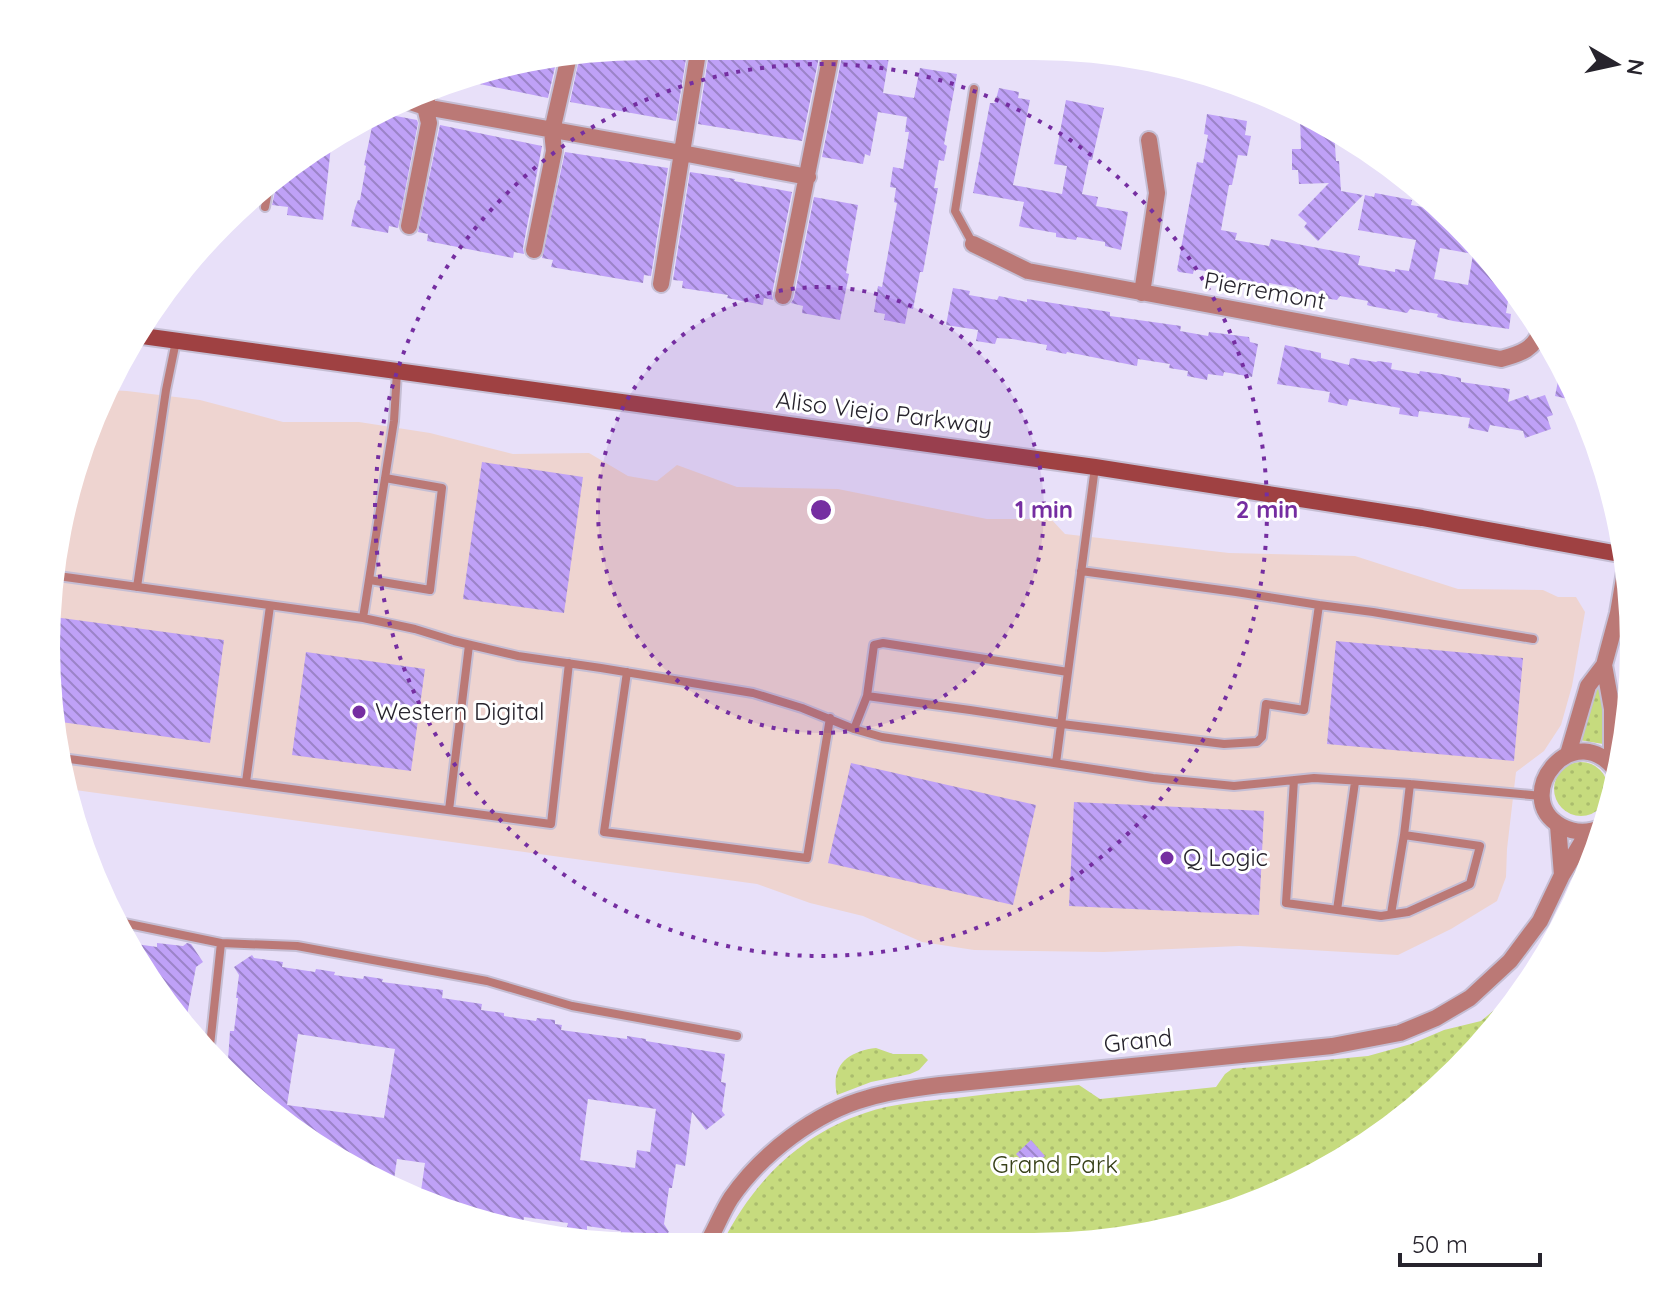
<svg xmlns="http://www.w3.org/2000/svg" width="1680" height="1293" font-family="Quicksand,sans-serif">
<style>
.commercial{fill:#eed4d0}
.grass{fill:url(#grass-dots)}
.building{fill:url(#building-back-hatch);fill-rule:evenodd}
.lines{fill:none;stroke-linecap:round;stroke-linejoin:round}
.service-casing{stroke:#c5bed4;stroke-width:12}
.minor-casing{stroke:#c5bed4;stroke-width:20}
.tertiary-casing{stroke:#c5bed4;stroke-width:20}
.secondary-casing{stroke:#c5bed4;stroke-width:20}
.service{stroke:#bb7976;stroke-width:8}
.minor{stroke:#bb7976;stroke-width:16}
.tertiary{stroke:#bb7976;stroke-width:16}
.secondary{stroke:#9f4142;stroke-width:16}
.ring{fill:none;stroke:#752ea1;stroke-width:4;stroke-dasharray:4 8}
.poi-dot{fill:#752ea1;stroke:#fff;stroke-width:3}
.labels{text-anchor:middle;stroke-width:6;stroke-linejoin:round;paint-order:stroke}
.street-label{font-size:24px;fill:#27242d;stroke:#fff}
.poi-label{font-size:24px;fill:#27242d;stroke:#fff;text-anchor:start}
.park-label{font-size:24px;fill:#384119;stroke:#fff}
.centre{fill:#752ea1;stroke:#fff;stroke-width:4}
.ring-label{font-size:24px;text-anchor:middle;font-weight:bold;fill:#752ea1;stroke:#fff;stroke-width:6;stroke-linejoin:round;paint-order:stroke}
</style>
<defs>
<pattern id="grass-dots" width="8" height="8" patternUnits="userSpaceOnUse" patternTransform="scale(2)"><rect width="8" height="8" fill="#c6db7e"/><path d="M2 2h.1M6 6h.1" fill="none" stroke="#aabc6d" stroke-width="1.8" stroke-linecap="round"/></pattern>
<pattern id="building-back-hatch" width="6" height="6" patternUnits="userSpaceOnUse" patternTransform="scale(2)"><rect width="6" height="6" fill="#bfa1f7"/><path d="M-1 5l2 2M0 0l6 6M5-1l2 2" fill="none" stroke="#9b83c8"/></pattern>
</defs>
<rect width="100%" height="100%" fill="#e8e0f9"/>
<path class="commercial" d="M108,390l19,1 73,9 83,22h76l71,11 83,21 76,-1 39,23 29,5 20,-16 60,22 101,2 149,30h64l14,15 164,19 126,3 103,33 85,1 15,7h18l9,15 -13,74 -11,39 -17,26 -28,21 -9,77 -1,28 -9,24 -46,28 -53,26 -159,-9 -135,6 -130,-2 -52,-8 -59,-26 -53,-13 -53,-19 -689,-95 -21,-104 19,-193z"/>
<path class="grass" d="M1601,681l5,59 -3,4 -24,-4 17,-58z
M1554 789a27 27 0 1 1 54 0a27 27 0 1 1-54 0Z
M1548,952l-15,29 -75,90 -91,75 -140,69 -116,27h-388c30,-60 78,-108 142,-129 29,-10 61,-12 91,-15 41,-5 82,-9 123,-13l21,14 116,-12 9,-13 7,-5 136,-13 43,-12 33,-14 37,-9 29,-24z
M876,1048l17,6h29l6,6 -9,10 -9,4 -39,8 -34,13c-7,-30 12,-44 39,-47z"/>
<path class="building" d="M646,46h42l-12,75 -106,-19 10,-47z
M710,46l18,2v-2h16l31,5 1,-5 47,1 -3,5 -18,89 -104,-17z
M853,47h13l24,4 -7,42 31,5 6,-30 37,6 -13,70 3,2 -3,15 -5,-1 -5,28h4l-15,84h-3l-7,37 -5,-1 -3,16 -21,-4 1,-6 -11,-2 4,-26 4,1 15,-84 -3,-1 2,-14 -6,-1 3,-20 10,2 6,-37h-4l2,-15 -29,-5 -8,44 -5,-2 -2,10 -41,-7 20,-101 -1,-7 11,2z
M557,58l-9,40 -88,-18 31,-13z
M999,88l20,4 -1,6 12,2 -17,85 49,9 5,-28 -13,-2 12,-64 38,8 -12,52h-3l-7,34 16,3 -2,9 32,6 -7,38 -16,-4v-4l-28,-5 -1,3 -20,-3v-4l-34,-6 -3,-1 5,-24 -51,-9 17,-90h5z
M380,113l37,7 1,3 -20,105 -9,-2 -1,7 -37,-7 4,-18 3,-8h2l6,-34 -2,-1 9,-43 3,1 1,-9z
M1207,114l40,7 -2,14 6,1 -4,20 -9,-1 -6,30h-3l-8,45 16,3 -2,7 34,6 2,-7 89,17 -2,9 37,7v-3l14,2 7,-31 -58,-10 7,-35 9,2 1,-4 37,7 -1,5 24,4 75,80 -4,24 5,1 -2,15 -56,-8 -16,-4 1,-3 -28,-5 -3,4 -37,-7 -3,-1 1,-4 -28,-5 -3,4 -41,-6 1,-6 -28,-5v4l-45,-8 -2,-1v-4l-28,-5 -1,5 -14,-2 -2,-2 20,-108 6,1 5,-28 -4,-1zM1440,248l33,6 -5,31 -34,-6z
M1315,117l19,13 2,31h3l2,30 22,4 -45,46 -14,-14 3,-4 -9,-8 31,-32 -30,1 -1,-14h-6v-21h9l-1,-31z
M440,125l102,21 -19,102 1,6 -10,-2 -1,6 -86,-17 1,-7 -10,-2z
M332,137l-9,83 -36,-5 1,-8 -16,-2 4,-18 -2,-5z
M565,152l103,16 -17,108 -7,-1 -1,8 -92,-16 2,-7 -11,-2z
M690,172l45,7 -1,2 58,11 -20,102 1,6 -9,-2 -1,7 -36,-7 1,-3 -46,-7 1,-7 -10,-1z
M814,197l44,8 -12,68 3,1 -9,46 -38,-7 1,-7 -12,-3 3,-5z
M953,288l17,3 -1,4 28,5 2,-4 28,6v-3l83,13v4l71,10 -1,5 28,5 1,-4 40,5 1,5 8,2 -6,33 -28,-5 -1,4 -15,-2 -1,6 -20,-4 1,-5 -19,-3 1,-4 -32,-5 -1,7 -70,-14 -1,2 -20,-4 1,-5 -35,-6 -15,-1 -2,6 -19,-3 2,-11 -32,-5z
M1285,345l36,8v5l28,7 1,-6 2,-1 24,4 2,-1 14,2 -1,6 28,5 1,-3 21,3 20,4v4l49,7 -2,13 20,-7 2,5 15,-5 8,20 -6,2 4,12 -26,9 -2,-7 -33,-6 -2,7 -20,-4 2,-10 -51,-7 -1,6 -19,-3 1,-6 -51,-9 -2,7 -19,-4 2,-10 -53,-8z
M1561,366l15,28 5,8 -26,-6z
M482,462l101,15 -19,136 -101,-14z
M54,617l170,23 -14,103 -156,-22 -7,-36z
M1336,641l187,17 -9,103 -187,-17z
M306,652l119,17 -14,102 -119,-16z
M851,763l185,42 -23,100 -185,-42z
M1074,802l190,9 -5,104 -190,-9z
M129,943l28,4v-4l26,3 4,-3 4,1 12,18 -7,5 -11,59 -38,-46z
M252,955l2,3 29,4 -1,5 33,5 1,-3 19,3 -1,3 29,4 1,-3 19,3 -1,3 61,8 -1,8 40,6 -1,6 23,3v3l32,5 1,-3 18,2v4l7,1 -1,5 66,9v-3l19,3v2l79,13 -4,28 5,1 -4,28 3,4 -19,15 -14,-18 -7,54 -9,-2 -4,24h-3l-5,36 5,8 -14,10h-5l-2,-2 -28,-4 1,-5 -34,-5v4l-20,-3 1,-4 -44,-6 -2,14 -69,-16 -33,-17 5,-35 -28,-4 -4,27 -80,-40 -86,-71 3,-44h4l4,-33h-2l3,-23 -5,-8zM298,1034l97,15 -11,69 -97,-13zM588,1099l68,10 -6,43 -13,-2 -2,18 -55,-8z
M1031,1140l14,16 -15,13 -14,-15z"/>
<g class="lines">
<defs>
<path id="service" d="M265,207l4,-21
M973,244l-18,-33 19,-122
M58,576l305,42 52,11 39,12 64,15 83,12 152,25 49,15 52,21 28,8 271,41 81,8 80,-8 96,6 132,12
M370,580l60,10 12,-102 -57,-10
M137,587l29,-197 10,-49
M1319,605l54,7 160,27
M363,618l31,-197 3,-49
M627,672l-23,160 203,26 23,-140
M867,696l7,-51 9,-2 185,29
M854,729l13,-33 103,14 92,14 162,20 33,-2 5,-5 4,-33 38,6 15,-105 -83,-13 -155,-21
M62,758l489,66 18,-161
M1056,763l39,-296
M1294,780l-8,123 95,13 27,-4 62,-28 10,-38 -76,-11 6,-51
M246,782l24,-176
M449,810l20,-165
M1337,910l18,-128
M1391,914l13,-79
M119,922l102,21
M209,1055l12,-112 76,3 190,35 85,25 165,30"/>
<path id="minor" d="M407,101l18,6 257,46 126,24
M409,226l20,-103 -4,-16 4,-15
M973,244l55,27 473,88c19,-5 35,-10 40,-31
M534,250l20,-99 -2,-20 17,-75
M661,284l38,-238
M1142,293l15,-100 -8,-53
M783,296l48,-242
M1558,825l4,50
M708,1242c8,-14 14,-30 23,-44 30,-44 85,-86 137,-100 23,-7 48,-10 72,-13l392,-39 68,-13 36,-15 34,-20 40,-37 30,-40 22,-46 26,-43"/>
<path id="tertiary" d="M1604,665l8,44v55
M1568,754l20,-68 16,-21 14,-52 8,-47
M1603,827c-14,6 -27,7 -42,-1 -53,-29 15,-116 58,-51"/>
<path id="secondary" d="M135,335l960,132 327,51 203,37"/>
</defs>
<use href="#service" class="service-casing"/>
<use href="#minor" class="minor-casing"/>
<use href="#tertiary" class="tertiary-casing"/>
<use href="#secondary" class="secondary-casing"/>
<use href="#service" class="service"/>
<use href="#minor" class="minor"/>
<use href="#tertiary" class="tertiary"/>
<use href="#secondary" class="secondary"/>
</g>
<circle cx="821" cy="510" r="223" fill="#752ea1" fill-opacity=".12"/>
<g class="ring">
<circle cx="821" cy="510" r="223"/>
<circle cx="821" cy="510" r="446"/>
</g>
<g class="poi-dot">
<circle cx="359" cy="712" r="8"/>
<circle cx="1167" cy="858" r="8"/>
</g>
<g class="labels">
<g class="street-label">
<text transform="translate(1265 291) rotate(10)" y="8">Pierremont</text>
<text transform="translate(884 413) rotate(7)" y="8">Aliso Viejo Parkway</text>
<text transform="translate(1138 1041) rotate(-6)" y="8">Grand</text>
</g>
<g class="poi-label">
<text x="375" y="720">Western Digital</text>
<text x="1183" y="866">Q Logic</text>
</g>
<g class="park-label">
<text x="1055" y="1173">Grand Park</text>
</g>
</g>
<path d="M0 0H1680V1293H0ZM646 60H1034A586 586 0 0 1 1620 646V647A586 586 0 0 1 1034 1233H646A586 586 0 0 1 60 647V646A586 586 0 0 1 646 60Z" fill="#fff" fill-rule="evenodd"/>
<circle cx="821" cy="510" r="12" class="centre"/>
<g class="ring-label">
<text x="1044" y="518">1 min</text>
<text x="1267" y="518">2 min</text>
</g>
<g transform="translate(1616 64) rotate(99)" stroke="#ffffff" stroke-width="6" paint-order="stroke">
<path d="M0-6L14 30L0 20L-14 30Z" fill="#27242d"/>
<text y="-12" font-size="22" font-weight="bold" text-anchor="middle" fill="#27242d">N</text>
</g>
<path d="M1400 1253v12h140v-12" fill="none" stroke="#27242d" stroke-width="4"/>
<text x="1412" y="1253" font-size="24" fill="#27242d" stroke="#ffffff" stroke-width="6" paint-order="stroke">50 m</text>
</svg>
